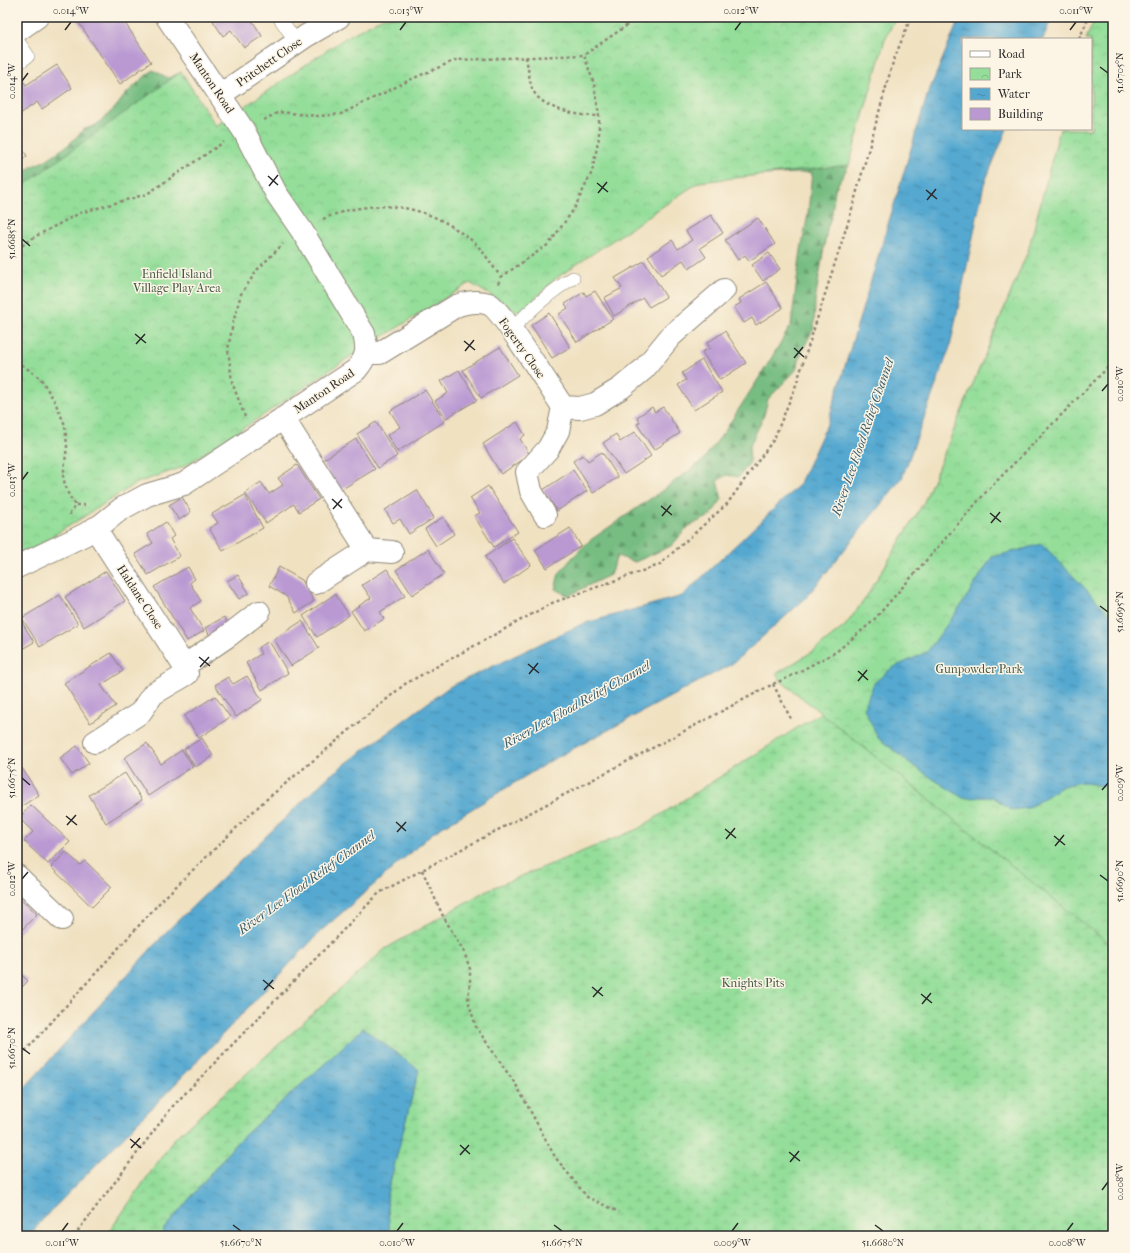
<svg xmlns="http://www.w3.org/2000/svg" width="1130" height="1253" font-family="'IM FELL French Canon',serif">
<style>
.forest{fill:url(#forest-firs);stroke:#517456}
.wetland{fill:url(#wetland-marsh);stroke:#608462}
.park{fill:url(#park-crowns);stroke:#608462}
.water{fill:url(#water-ripples);stroke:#406a7e}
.building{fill:#ba99d3}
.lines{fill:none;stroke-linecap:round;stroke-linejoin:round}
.service-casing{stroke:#8e8676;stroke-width:14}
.minor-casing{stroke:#8e8676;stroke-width:24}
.path{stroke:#8e8676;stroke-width:2.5;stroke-dasharray:3 3;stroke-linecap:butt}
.service{stroke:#fff;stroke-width:13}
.minor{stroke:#fff;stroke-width:22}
.ticks{fill:none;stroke:#2b2b2b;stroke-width:1.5}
.labels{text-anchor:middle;stroke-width:3;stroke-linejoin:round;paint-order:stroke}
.street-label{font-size:12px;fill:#2b2b2b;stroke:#fcf5e5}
.park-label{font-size:12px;fill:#455847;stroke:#fcf5e5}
.water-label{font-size:13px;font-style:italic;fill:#3b5d6d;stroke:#fcf5e5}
.neatline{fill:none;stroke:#2b2b2b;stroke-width:1.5}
.ticks-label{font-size:10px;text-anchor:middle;fill:#2b2b2b}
</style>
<defs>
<pattern id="forest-firs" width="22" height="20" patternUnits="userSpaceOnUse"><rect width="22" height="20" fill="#77bd82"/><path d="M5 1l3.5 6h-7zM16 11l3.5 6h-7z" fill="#629a6b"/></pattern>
<pattern id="wetland-marsh" width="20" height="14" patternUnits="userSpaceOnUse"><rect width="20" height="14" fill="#94de9a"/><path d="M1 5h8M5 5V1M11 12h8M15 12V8" fill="none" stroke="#80bf85"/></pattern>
<pattern id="park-crowns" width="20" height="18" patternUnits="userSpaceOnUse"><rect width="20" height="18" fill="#94de9a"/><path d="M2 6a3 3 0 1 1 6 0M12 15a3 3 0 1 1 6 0" fill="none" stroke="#80bf85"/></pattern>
<pattern id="water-ripples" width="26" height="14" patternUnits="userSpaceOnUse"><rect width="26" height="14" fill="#54a8d0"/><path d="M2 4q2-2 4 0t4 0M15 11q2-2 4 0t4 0" fill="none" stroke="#4689a9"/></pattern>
</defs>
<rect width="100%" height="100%" fill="#fcf5e5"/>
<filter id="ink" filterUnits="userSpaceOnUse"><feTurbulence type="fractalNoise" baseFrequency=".025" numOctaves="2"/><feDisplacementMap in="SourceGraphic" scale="8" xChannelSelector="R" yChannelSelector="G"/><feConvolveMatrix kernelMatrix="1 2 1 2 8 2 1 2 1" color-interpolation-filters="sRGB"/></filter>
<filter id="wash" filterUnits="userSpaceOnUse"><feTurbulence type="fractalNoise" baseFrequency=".012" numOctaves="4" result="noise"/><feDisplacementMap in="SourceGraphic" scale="16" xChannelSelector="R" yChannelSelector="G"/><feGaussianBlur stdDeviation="0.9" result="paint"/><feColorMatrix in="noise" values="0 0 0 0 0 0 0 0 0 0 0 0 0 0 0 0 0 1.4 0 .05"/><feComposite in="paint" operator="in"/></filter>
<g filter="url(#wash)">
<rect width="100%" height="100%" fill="#f0e1c1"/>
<path class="forest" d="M153,70l15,8 12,-5 -163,127v-24l16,-10 13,-6 22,-15 15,-15 13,-5 19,-17 11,-14 16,-15z
M850,153l-1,12 -14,24 -3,25 -5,15 -12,72 -1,27 -12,23 -6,19 -28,29 -4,16 -15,33 1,14 -11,15 -12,-2 -10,6 5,18 -12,17 -21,10 -18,20 -36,16 -18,-6 -7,19 -25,12 -16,9 -14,-7 4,-15 12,-15 18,-18 67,-46 46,-34 22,-29 42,-65 25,-42 10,-75 7,-36 4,-42 -47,3 -31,-1 -136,13z"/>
<path class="wetland" d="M1113,452v784h-1007l68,-97 211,-190 102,-59 151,-61 203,-129z"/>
<path class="park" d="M383,17h513l-11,22 -36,126 -150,17 -144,97 -35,34 -50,-30 -125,77 -83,56 -79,51 -46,16 -103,65 -17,5v-363l164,-118 35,54 129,-88z
M1096,17h17v930l-332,-266 -5,-7 39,-24 30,-24 20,-27 59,-97 104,-251 32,-122h31v-90h-5z"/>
<path class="water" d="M960,17h92l-9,22h-80v90h44l-23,55 -34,163 -48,131 -97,121 -73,65 -180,96 -118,72 -113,99 -137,144 -141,144 -14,17h-12v-140l150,-165 162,-155 120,-89 133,-63 100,-28 117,-111 29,-63 99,-326z
M1042,544l71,73v171l-32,-6 -18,4 -35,22 -17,2 -18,-13 -30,1 -44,-28 -41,-32 -14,-30 10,-25 18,-15 35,-16 35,-48 30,-47z
M363,1028l56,42 -32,124 3,42h-228l2,-7 74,-88 83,-74z"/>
<g id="blocks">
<path class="building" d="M75,17h46l30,45 -31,22z
M219,17h31l12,19 -18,12 -13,-18 -8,6 -10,-15z
M297,17h10l-7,5z
M57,65l15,23 -30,21 -5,-7 -17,12 -3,-4v-29l4,-3 5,7z
M19,144l8,12 -10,7v-18z
M711,215l12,18 -23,15 6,9 -17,12 -6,-9 -22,15 -13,-19 24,-16 6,9 14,-9 -6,-9z
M758,218l17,26 -26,17 -4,-6 -7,5 -13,-20z
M769,253l11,16 -17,12 -11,-16z
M644,261l22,36 -17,10 -6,-9 -29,18 -10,-18 18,-10 -7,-10z
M766,282l17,26 -27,17 -4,-7 -8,5 -10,-16 7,-4 -2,-4z
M595,291l18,28 -36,23 -18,-28 9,-6 -3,-4 19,-12 2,4z
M549,313l21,34 -18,11 -21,-33z
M725,331l21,32 -26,17 -18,-28 8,-4 -3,-5z
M500,347l18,28 -37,23 -18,-28z
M702,360l20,32 -28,18 -16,-25 8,-5 -4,-7z
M459,370l18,30 -31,18 -11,-17 13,-8 -7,-12z
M425,390l20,31 -48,31 -10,-17 13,-8 -10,-16z
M652,407l3,5 8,-5 17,26 -26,17 -17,-26 3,-2 -3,-5z
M376,422l21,34 -19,12 -21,-34z
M517,422l8,13 -5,4 10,16 -29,19 -18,-30z
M635,432l16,24 -27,18 -21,-31 13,-9 4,8z
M356,439l19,30 -36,22 -18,-30z
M602,452l16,25 -25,16 -20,-32 10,-6 5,6z
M297,465l22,34 -20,13 -5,-8 -28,19 -21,-30 16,-11 8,12 14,-9 -5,-7z
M573,470l14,21 -30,20 -14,-21z
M488,486l30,46 -24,15 -20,-31 6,-3 -10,-15z
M417,490l17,28 -25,16 -9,-15 -7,4 -8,-13z
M245,495l18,33 -40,23 -14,-23 9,-5 -6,-9z
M182,497l9,15 -12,8 -10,-15z
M443,517l11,17 -18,12 -11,-17z
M166,522l8,14 -4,3 10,17 -32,19 -13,-21 18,-11 -6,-9z
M570,528l11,18 -34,22 -12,-18z
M512,538l19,27 -27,19 -19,-27z
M428,549l16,25 -32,21 -16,-25z
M188,567l7,12 -5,4 11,18 -11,7 14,23 -17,10 -33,-54z
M279,567l23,13 12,21 -18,12 -10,-17 -17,-10z
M387,569l18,27 -25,16 4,7 -20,12 -13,-20 20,-13 -9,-13z
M106,571l19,30 -41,26 -19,-30z
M238,575l11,18 -10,6 -12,-18z
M335,594l14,21 -32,22 -14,-21z
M60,595l18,29 -38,23 -18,-29z
M17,614l17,28 -17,10z
M224,617l6,10 -18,12 -7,-11z
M302,621l17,27 -28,18 -17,-27z
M269,641l19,32 -26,17 -16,-27 15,-9 -3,-6z
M111,653l12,18 -22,14 15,21 -26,17 -26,-40z
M247,676l15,24 -26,17 -21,-32 13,-8 5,7z
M215,696l15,21 -31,21 -15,-22z
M202,738l11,18 -18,11 -11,-18z
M147,743l14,21 21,-14 11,16 -45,30 -24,-38z
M77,746l12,17 -17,12 -12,-17z
M22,768l17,27 -22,14v-38z
M125,773l17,27 -36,23 -17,-28z
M31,805l39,37 -22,22 -24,-23 9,-9 -14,-14z
M66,852l14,13 5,-4 27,26 -20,20 -41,-40z
M17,895l20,19 -20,21z
M17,970l11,11 -11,11z"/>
</g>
</g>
<g filter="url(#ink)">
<use href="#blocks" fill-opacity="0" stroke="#8e8676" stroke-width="1"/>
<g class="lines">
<defs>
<path id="service" d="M279,17l18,26
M17,40l11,16 -11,8
M511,330c19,-20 39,-38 62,-52"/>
<path id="minor" d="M17,31l20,-14
M220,95l86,-59 33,-19
M367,353h13l76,-47c11,-4 21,-6 33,-2 12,5 63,87 74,103l17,1 15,-4 26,-16 23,-19 27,-33 53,-46
M283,418l84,132
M545,515l-14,-24 -4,-19 21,-23 10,-18 5,-24
M95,528l89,138 3,8 -34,20 -13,19 -45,29
M17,567l67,-32 17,-10 20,-16 26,-14 37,-11 172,-114c11,-13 12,-19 8,-36l-62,-103 -26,-38 -32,-62 -77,-114
M316,583l51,-33 25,2
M184,666l44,-30 31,-24
M17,876l45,43"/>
</defs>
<use href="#service" class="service-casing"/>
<use href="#minor" class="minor-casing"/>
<path class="path" d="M1079,39l10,-22
M526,57c2,10 3,21 6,31 8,22 47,28 67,28
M264,120l15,-8 39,4 23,-2 73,-36 42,-18 128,-5 55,-38
M323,219c45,-20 97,-17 137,13 6,4 12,8 17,13 9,10 16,22 24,32l-3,7
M17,249l19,-13 44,-23 67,-19 77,-52
M501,277l48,-33 25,-35 18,-37 7,-35v-21l-5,-32 -10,-29
M17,361l24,18 14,23 10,23 2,21 -4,32 6,18 7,9
M245,417l-13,-35 -4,-33 5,-26 8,-29 17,-25 25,-25
M70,515v-2l6,-8h10
M773,684l19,37
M422,870l21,46 21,36 6,17v13l-2,18 8,27 42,61 37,69 32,40 32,15
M17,1060l145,-160 99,-96 144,-120 147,-81 107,-38 68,-61 47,-65 22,-54 54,-169 43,-154 18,-45
M74,1236l98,-129 207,-214 394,-209 14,-6 49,-26 36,-30 115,-131 126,-129"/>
<use href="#service" class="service"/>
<use href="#minor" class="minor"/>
</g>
</g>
<path class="ticks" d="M65,30l6,-8M400,30l6,-8M735,30l6,-8M1070,30l6,-8M1100,67l8,6M22,81l6,-8M268,176l10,9M597,183l11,9M269,186l9,-11M926,190l11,9M598,193l9,-11M927,200l9,-11M22,239l8,7M135,334l11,9M464,341l11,9M136,344l9,-10M794,348l10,9M465,351l9,-11M794,358l9,-11M1102,391l6,-7M22,480l6,-8M332,499l10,9M661,506l11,9M333,509l9,-10M990,513l11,9M662,516l9,-11M991,523l9,-11M1100,606l8,6M199,657l11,9M528,664l11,9M200,667l9,-10M858,671l10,9M529,674l9,-11M858,681l9,-11M22,778l8,7M1102,790l6,-7M66,816l11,9M396,822l10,9M67,825l9,-10M725,829l11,9M397,832l9,-10M1054,836l11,9M726,839l9,-11M1055,846l9,-11M1100,875l8,6M22,879l6,-7M263,980l11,9M592,987l11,9M264,990l9,-10M921,994l11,9M593,997l9,-10M922,1004l9,-11M22,1048l8,6M130,1139l11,9M460,1145l10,9M131,1148l9,-10M789,1152l11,9M460,1155l9,-10M790,1162l9,-11M1102,1190l6,-8M233,1225l8,6M554,1225l8,6M875,1225l8,6M62,1231l6,-8M397,1231l6,-8M732,1231l6,-8M1067,1231l6,-8"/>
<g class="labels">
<g class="street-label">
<text transform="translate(269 62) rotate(-35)" y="4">Pritchett Close</text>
<text transform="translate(212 83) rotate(56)" y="4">Manton Road</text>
<text transform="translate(522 348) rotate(55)" y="4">Fogerty Close</text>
<text transform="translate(324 391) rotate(-34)" y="4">Manton Road</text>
<text transform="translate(140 597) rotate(57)" y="4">Haldane Close</text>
</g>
<g class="park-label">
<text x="177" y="278">Enfield Island<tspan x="177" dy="14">Village Play Area</tspan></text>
<text x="979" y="673">Gunpowder Park</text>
<text x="753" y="987">Knights Pits</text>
</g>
<g class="water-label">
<text transform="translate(862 437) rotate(-71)" y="5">River Lee Flood Relief Channel</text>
<text transform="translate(576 704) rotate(-29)" y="5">River Lee Flood Relief Channel</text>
<text transform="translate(306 882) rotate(-36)" y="5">River Lee Flood Relief Channel</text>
</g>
</g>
<rect width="1130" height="1253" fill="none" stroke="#fcf5e5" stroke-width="44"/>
<rect x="962" y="38" width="130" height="92" fill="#fcf5e5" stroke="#a8a49b"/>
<rect x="970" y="51" width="20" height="6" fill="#ffffff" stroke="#a8a49b"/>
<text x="998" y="58" font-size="12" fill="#2b2b2b">Road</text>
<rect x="970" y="68" width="20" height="12" fill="url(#park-crowns)" stroke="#a8a49b"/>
<text x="998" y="78" font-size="12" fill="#2b2b2b">Park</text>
<rect x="970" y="88" width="20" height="12" fill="url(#water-ripples)" stroke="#a8a49b"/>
<text x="998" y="98" font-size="12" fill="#2b2b2b">Water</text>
<rect x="970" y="108" width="20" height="12" fill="#ba99d3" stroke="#a8a49b"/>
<text x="998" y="118" font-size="12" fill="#2b2b2b">Building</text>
<rect x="22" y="22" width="1086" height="1209" class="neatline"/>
<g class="ticks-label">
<text x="71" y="14">0.014°W</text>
<text x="406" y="14">0.013°W</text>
<text x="741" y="14">0.012°W</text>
<text x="1076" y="14">0.011°W</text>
<text transform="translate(1119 73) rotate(-90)" y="4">51.6705°N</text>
<text transform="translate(11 81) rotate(-90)" y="4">0.014°W</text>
<text transform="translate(11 239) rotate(-90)" y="4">51.6685°N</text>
<text transform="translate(1119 384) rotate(-90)" y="4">0.010°W</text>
<text transform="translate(11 480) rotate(-90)" y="4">0.013°W</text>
<text transform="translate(1119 612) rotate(-90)" y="4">51.6695°N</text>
<text transform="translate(11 778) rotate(-90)" y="4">51.6675°N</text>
<text transform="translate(1119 783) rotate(-90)" y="4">0.009°W</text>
<text transform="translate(11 879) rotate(-90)" y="4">0.012°W</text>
<text transform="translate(1119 881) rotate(-90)" y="4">51.6690°N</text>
<text transform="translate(11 1048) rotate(-90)" y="4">51.6670°N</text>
<text transform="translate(1119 1182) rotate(-90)" y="4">0.008°W</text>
<text x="62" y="1246">0.011°W</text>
<text x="241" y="1246">51.6670°N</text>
<text x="397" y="1246">0.010°W</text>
<text x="562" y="1246">51.6675°N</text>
<text x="732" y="1246">0.009°W</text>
<text x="883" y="1246">51.6680°N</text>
<text x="1067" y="1246">0.008°W</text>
</g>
</svg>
